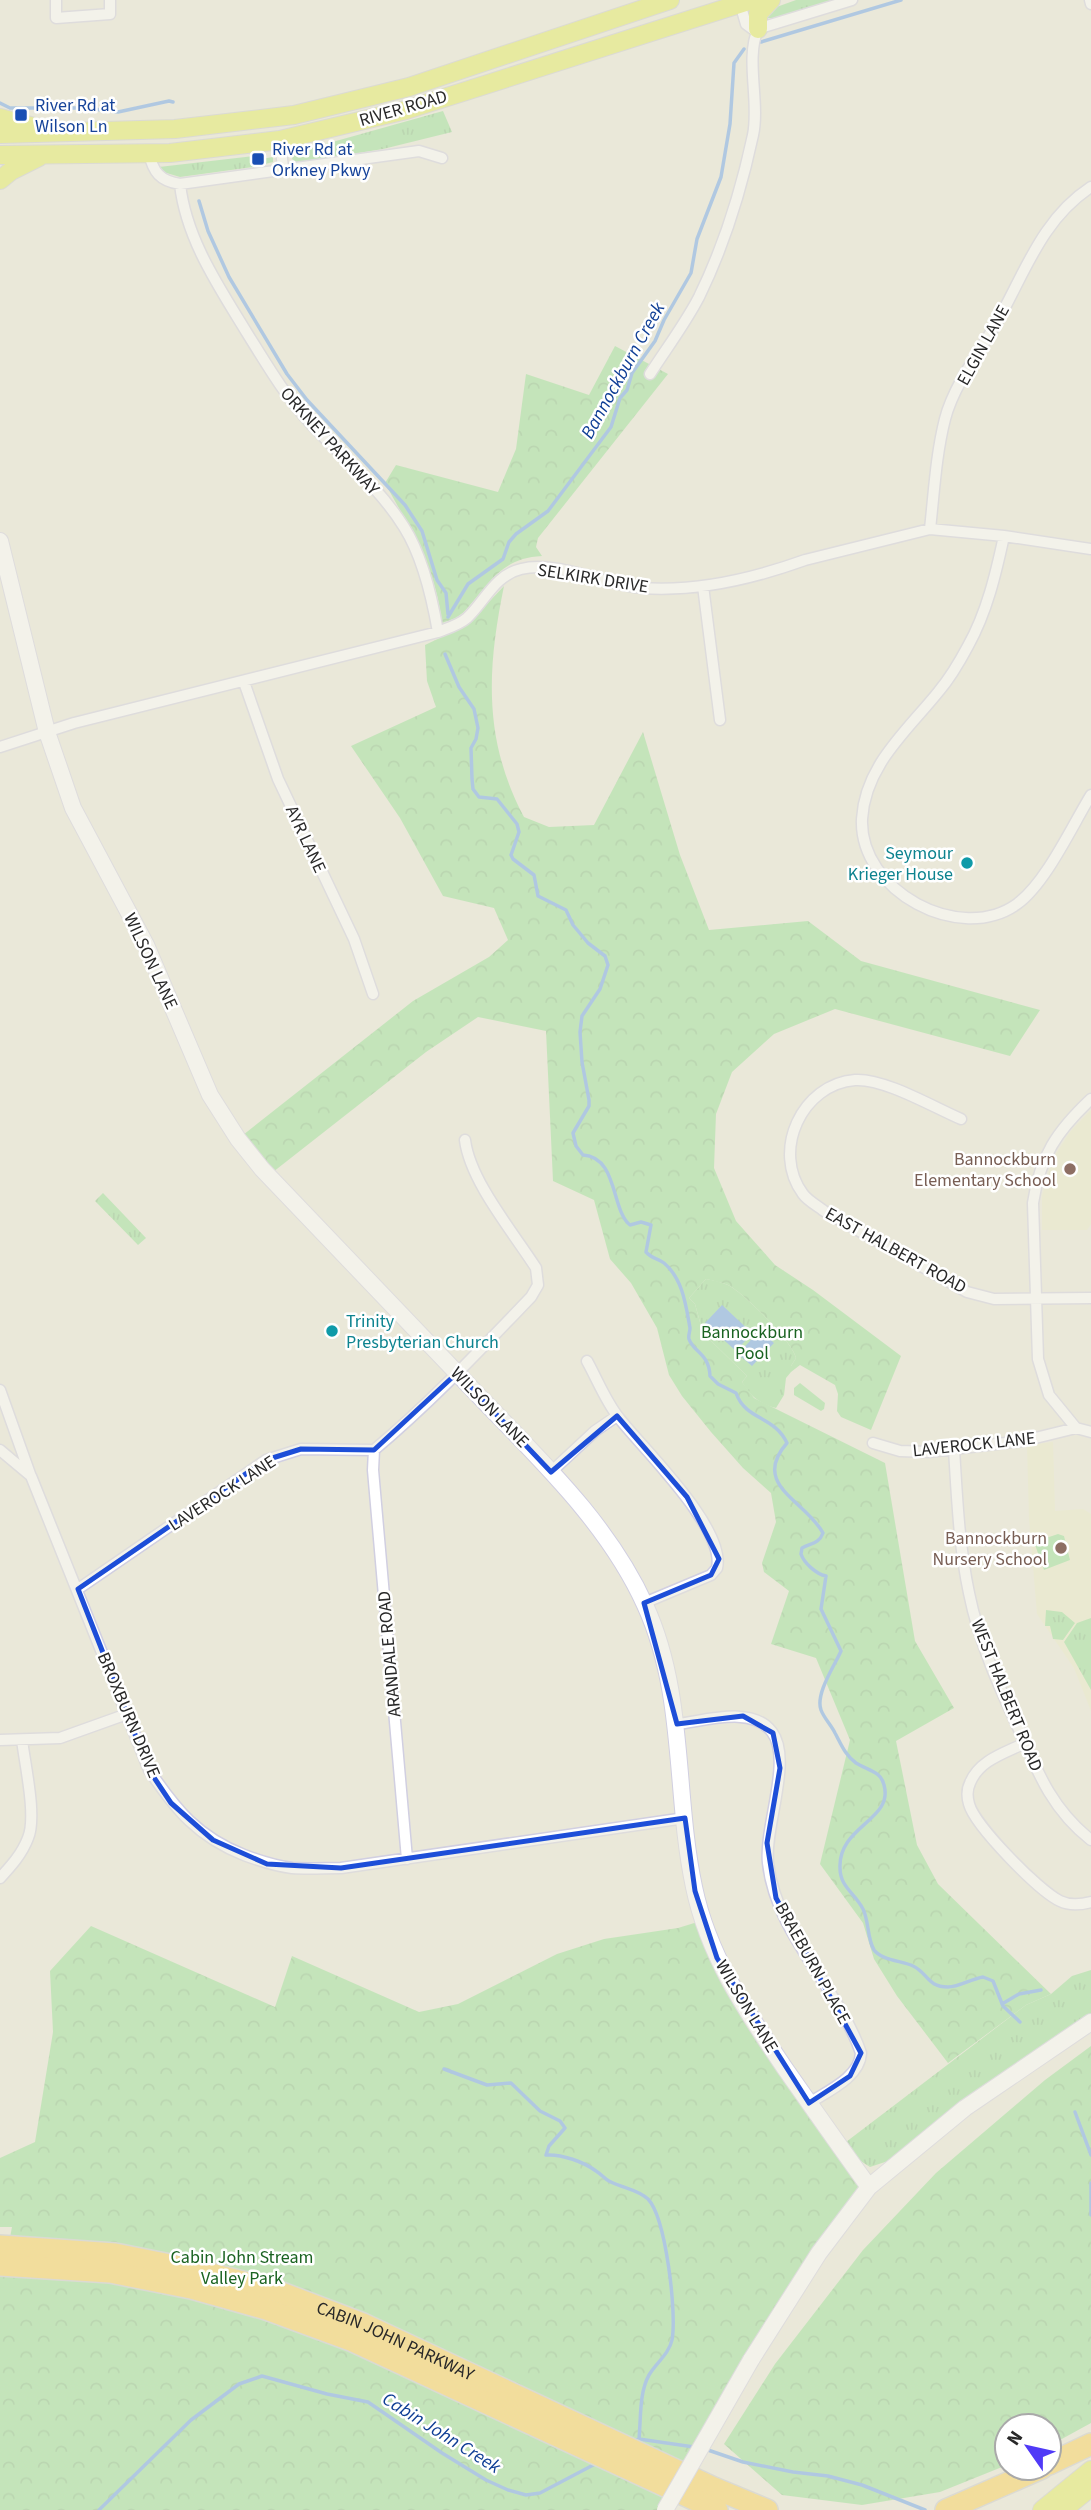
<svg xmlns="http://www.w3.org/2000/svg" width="1091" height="2510" font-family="'Source Sans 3',sans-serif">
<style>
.education{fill:#ececc8}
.grass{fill:url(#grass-tufts)}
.forest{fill:url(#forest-crowns)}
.water{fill:#6ca3ec}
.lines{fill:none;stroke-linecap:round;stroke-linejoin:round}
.stream{stroke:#6ca3ec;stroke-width:3.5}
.minor-casing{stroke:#d1cfe1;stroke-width:13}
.secondary-casing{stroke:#d1cfe1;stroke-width:18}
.primary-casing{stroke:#cbcbcb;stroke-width:20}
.motorway-casing{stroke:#cbcbcb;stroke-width:24}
.minor{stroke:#fff;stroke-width:10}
.secondary{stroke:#fff;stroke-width:16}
.primary{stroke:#e4ee5b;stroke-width:18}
.motorway{stroke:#fcd053;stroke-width:21}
.secondary-bridge-casing{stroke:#d1cfe1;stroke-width:18;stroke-linecap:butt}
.secondary-bridge{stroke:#fff;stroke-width:16}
.marked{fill:none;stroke:#1d4ed8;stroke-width:5;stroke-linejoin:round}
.transit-dot{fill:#1a4fb4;stroke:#fff;stroke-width:2.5}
.culture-dot{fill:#0f9aa8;stroke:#fff;stroke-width:2.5}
.education-dot{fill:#8d6e63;stroke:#fff;stroke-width:2.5}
.labels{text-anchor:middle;stroke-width:5;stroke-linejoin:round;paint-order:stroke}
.transit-label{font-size:18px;fill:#164399;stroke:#fff;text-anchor:start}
.street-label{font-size:18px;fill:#282828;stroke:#fff}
.culture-label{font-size:18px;fill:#0d838f;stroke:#fff;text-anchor:end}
.education-label{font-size:18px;fill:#785e54;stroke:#fff;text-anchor:end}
.park-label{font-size:18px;fill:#1a6321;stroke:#fff}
.water-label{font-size:19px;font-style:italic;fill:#0f3e95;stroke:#fff}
</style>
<defs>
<pattern id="grass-tufts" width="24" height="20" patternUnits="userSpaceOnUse" patternTransform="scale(1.75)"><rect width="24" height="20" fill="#98e196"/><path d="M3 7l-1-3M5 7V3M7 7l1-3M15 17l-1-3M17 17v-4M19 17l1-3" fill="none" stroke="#83c181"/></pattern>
<pattern id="forest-crowns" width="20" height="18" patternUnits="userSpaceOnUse" patternTransform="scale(1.75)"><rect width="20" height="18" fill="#98e196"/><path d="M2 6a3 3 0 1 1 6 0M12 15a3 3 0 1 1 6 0" fill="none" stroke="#83c181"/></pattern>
</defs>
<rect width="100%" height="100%" fill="#eae8d9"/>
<path class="education" d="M1091,1110v114l-4,6h-45v-34l11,-37 17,-27z
M1053,1442l2,69 28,-2 8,5v197l-17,-43 -37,-54 -8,-96 -2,-73z"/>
<path class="grass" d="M796,0h41l-63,18h-8l5,-9z
M443,111l9,21 -69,17 -85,14 -6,-4 1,-4 11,-5z
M254,156l1,4 18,-3v5l-20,5 -73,10 -20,-6 -1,-4z
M103,1193l43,45 -8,7 -43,-44z
M706,1279c7,1 15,3 22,6 15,7 65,57 68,73l-5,8v6l-5,6 -2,17 -8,13c-16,-4 -26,-12 -34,-26l5,-6 -44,-43 -8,-29 -6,-6z
M800,1383l25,20 -1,6 -3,2 -27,-16v-7z
M1058,1534l6,2 6,24 -26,10 -10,-28z
M1046,1610l16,2 13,11 -12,17 -10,-1 -3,-13h-5z
M1091,1618v72l-27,-48 13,-19z
M1091,1970v45l-200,145 -21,7 -11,-7 -13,-18 180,-137 25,-11 21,-18z"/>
<path class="forest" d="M615,346l53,28 -130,164 -2,9 6,9c-42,2 -52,28 -78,56l-8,6 -14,5c-6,-55 -31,-92 -57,-140l11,-18 102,27 18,-43 10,-75 63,21z
M504,586c-17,83 -21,154 20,231l25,10 45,-2 49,-93 37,123 29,75 99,-9 53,40 179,49 -30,46 -175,-47 -61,25 -42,38 -16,42 -2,54 22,53 39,44 38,25 88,66 -30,74 -30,-13 -4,-6 1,-17 -3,-9 -35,-20 -9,7v-6l5,-8c-3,-16 -53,-66 -68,-73 -7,-3 -15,-4 -22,-6l-17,19 6,6 8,29 44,43 -5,6 12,16 131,65 30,178 39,67 -58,33 21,104 21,39 113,110 -25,11 -78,58 -51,-67 -23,-37 -11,-36 -43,-59 30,-124 -34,-82 -45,-14 18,-53 -25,-19 -2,-9 14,-41 -5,-29 -28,-25 -32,-36 -29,-36 -13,-21 -12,-47 -26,-45 -21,-24 -16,-59 -41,-19 -7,-150 -68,-14 -52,35 -153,120 -30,-37 170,-134 76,-44 19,-17 -14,-32 -51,-12 -43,-78 -49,-72 85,-39 -9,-26 -2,-36 42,-20z
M704,1920l13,38 152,229 -205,323h-664v-245l5,-1 7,-37h-12v-69l35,-16 18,-110 -3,-61 41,-45 184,81 17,-51 127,56 39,-8 99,-50 47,-15 74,-11z
M1091,2046v377l-42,23v-20h-42v39l-67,27 -78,13 -80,-10 -58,-51 51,-80 88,-114 73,-77 109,-93z"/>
<path class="water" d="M722,1305l30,28 -16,18 -31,-28z
M760,1330l14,13 -22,23 -14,-12z"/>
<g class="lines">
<path class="stream" d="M761,42l140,-42
M0,103l10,5h75l33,4 51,-11 4,1
M199,201l9,30 21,46 58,97 20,26 98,105 17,26 15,49 9,13 2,21
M448,617l20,-33 35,-25 6,-17 7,-8 32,-23 63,-84 9,-29 7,-8 5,-17 23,-32 9,-21 27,-47 6,-34 24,-62 9,-53 4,-61 10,-14
M445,654l14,33 15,22 4,19 -2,11 -5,9 1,31 1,10 6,8 18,2 20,25 2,8 -8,23 2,4 21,16 4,21 28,14 7,15 15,18 17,13 3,9 -8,24 -18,27 -2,16 2,30 7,38v6l-16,27 3,13 7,9c35,2 28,55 47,70l11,-3 10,3 -5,27c6,7 12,6 18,11 19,16 22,43 26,65 0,4 -2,7 -1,11 4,13 20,14 21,37l8,8 18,9c10,28 38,22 51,50 -37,42 19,58 36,90 -4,11 -12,10 -21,15l-1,6c3,9 15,20 25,22l-5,33 20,42c-6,14 -26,43 -20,59 3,8 10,15 14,23 6,11 10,22 21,30 11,7 25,8 28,22 10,35 -46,41 -44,83 0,19 15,25 23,41 6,12 4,29 11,41 7,10 29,11 39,16 15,7 14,21 35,21 11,0 23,-8 35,-10l10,4 10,25 17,16
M1002,2004l17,-10 22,-4
M444,2069l43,16 24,-2 29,28 20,10 5,7 -16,18 -3,9c16,-1 38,7 50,16 5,3 9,8 13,10 13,7 28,8 39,18 18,19 29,115 24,141 -3,14 -16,23 -23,35 -10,18 -8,44 -10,64
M1075,2112l16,43
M1091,2183v32
M633,2441l6,-2 55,8
M705,2449l38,13 50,10 35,4 34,9 63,25
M99,2510l92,-90 48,-36 23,-8 65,18 41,8 74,51 44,27 22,10 18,5 14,-2 57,-30"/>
<defs>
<path id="minor" d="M56,0v18l54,-4v-14
M739,0l7,24 8,6 98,-30
M1090,0l1,4
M280,140l3,28
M149,153c4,19 11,28 31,31l239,-33 23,7
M180,184c6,55 39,103 67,149 20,32 38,63 64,91 32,34 68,63 93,103 19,30 28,70 34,105
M650,374c16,-25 35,-50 49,-77 25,-51 42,-106 54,-162 7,-33 -8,-76 5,-106
M930,529c4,-36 6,-75 15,-110 8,-31 31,-63 48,-90 30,-50 46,-108 98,-142
M1004,536c-8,37 -17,76 -36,110 -8,15 -18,32 -29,45 -31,39 -74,74 -77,128 -3,72 98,126 155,85 29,-21 55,-78 74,-109
M703,586l17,134
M244,682l34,97 76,160 19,55
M0,747l74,-24 364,-91c10,-4 21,-7 29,-14 18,-17 28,-43 54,-49 36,-9 85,16 121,19 54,4 113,-10 163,-28l125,-31 74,7 87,13
M1091,1099c-34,32 -51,57 -58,104l5,156 11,36 27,33 15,4
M961,1119c-28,-12 -77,-41 -106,-39 -53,4 -84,71 -52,114 5,7 15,12 21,17l143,81 27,7 97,-1
M587,1361c10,18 19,41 32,57 24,31 107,110 98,150l-6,7 -67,28
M0,1390l30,84
M873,1443l27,8 28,1 95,-11 53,-13
M954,1449c3,48 5,97 15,144 10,50 31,96 52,141 18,42 33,77 70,106
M0,1450l31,26 118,294c27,40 49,67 95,85 16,6 31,11 48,13 16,1 33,0 49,0l344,-50
M374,1450l-1,20 34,389
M551,1472l44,-41 22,-15
M78,1589l188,-129 35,-11 73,1c56,-47 106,-100 157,-153l7,-12 -2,-17c-23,-36 -66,-87 -71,-128
M677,1724c28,-3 75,-19 95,8 21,28 -8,95 -4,131 8,72 70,123 93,190 -1,24 -33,38 -52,50
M0,1740l60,-2 67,-24
M1025,1743c-20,10 -46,17 -55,40 -3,6 -3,14 -1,21 6,22 70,87 91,97 10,5 20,4 31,1
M0,1878c11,-12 22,-24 28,-40 9,-21 -3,-73 -6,-98"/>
<path id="secondary" d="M0,541l47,191 26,76 73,137 64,150 28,44 24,30c72,75 144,150 216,226 61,64 130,128 167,210 41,89 29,188 49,282 14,68 52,124 90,180 28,40 56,80 85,120
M751,2360l68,-107 50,-66 96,-79 126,-86"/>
<path id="primary" d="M758,29v-15l13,-14
M0,118l34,9
M0,134l175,-5 119,-14 115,-28 261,-87
M0,155l170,-2 110,-13 126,-30 346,-110
M0,180l11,-9 28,-14
M1042,2510l49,-40
M1063,2510l28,-23"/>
<g id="motorway">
<path id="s1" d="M0,2246l115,8 80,16 76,19 92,35 351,164 53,22"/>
<path d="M0,2265l110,7 81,16 75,21 87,32 364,169"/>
<path d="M1049,2464l42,-20"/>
<path d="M946,2510l96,-42"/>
</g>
</defs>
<use href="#minor" class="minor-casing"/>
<use href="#secondary" class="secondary-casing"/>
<use href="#primary" class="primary-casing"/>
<use href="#motorway" class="motorway-casing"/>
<use href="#minor" class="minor"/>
<use href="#secondary" class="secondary"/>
<use href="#primary" class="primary"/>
<use href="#motorway" class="motorway"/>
<defs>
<path id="secondary-bridge" d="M665,2510l86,-150"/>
</defs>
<use href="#secondary-bridge" class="secondary-bridge-casing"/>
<use href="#secondary-bridge" class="secondary-bridge"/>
</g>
<path d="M0 0H1091V2510H0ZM457,1373l94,99 66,-56 70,81 32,62 -8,16 -67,28 33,121 66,-8 30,17 7,35 -13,75 9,55 85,155 -11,23 -41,27 -92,-145 -22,-67 -10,-73 -344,50 -74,-4 -54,-24 -42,-37 -22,-33 -71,-181 188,-129 35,-11 73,1z" fill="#eae8d9" fill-opacity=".55" fill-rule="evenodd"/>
<path class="marked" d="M457,1373l94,99 66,-56 70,81 32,62 -8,16 -67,28 33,121 66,-8 30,17 7,35 -13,75 9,55 85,155 -11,23 -41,27 -92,-145 -22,-67 -10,-73 -344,50 -74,-4 -54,-24 -42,-37 -22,-33 -71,-181 188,-129 35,-11 73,1z"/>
<g class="transit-dot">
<rect x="14" y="108" width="14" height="14" rx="3.5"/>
<rect x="251" y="152" width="14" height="14" rx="3.5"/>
</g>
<g class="culture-dot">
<circle cx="967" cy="863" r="7"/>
<circle cx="332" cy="1331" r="7"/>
</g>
<g class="education-dot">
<circle cx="1070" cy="1169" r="7"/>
<circle cx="1061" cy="1548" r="7"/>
</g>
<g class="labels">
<g class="transit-label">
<text x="35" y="111">River Rd at<tspan x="35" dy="21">Wilson Ln</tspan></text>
<text x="272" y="155">River Rd at<tspan x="272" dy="21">Orkney Pkwy</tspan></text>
</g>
<g class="street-label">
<text transform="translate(403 108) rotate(-16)" y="6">RIVER ROAD</text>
<text transform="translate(983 345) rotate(-61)" y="6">ELGIN LANE</text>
<text transform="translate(330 441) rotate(48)" y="6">ORKNEY PARKWAY</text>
<text transform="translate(593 578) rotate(9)" y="6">SELKIRK DRIVE</text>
<text transform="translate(306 839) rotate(65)" y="6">AYR LANE</text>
<text transform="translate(151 961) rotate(65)" y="6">WILSON LANE</text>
<text transform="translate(896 1250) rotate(29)" y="6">EAST HALBERT ROAD</text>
<text transform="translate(490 1407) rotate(46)" y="6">WILSON LANE</text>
<text transform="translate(974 1444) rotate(-6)" y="6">LAVEROCK LANE</text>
<text transform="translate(222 1493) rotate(-33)" y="6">LAVEROCK LANE</text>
<text transform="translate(389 1654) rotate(-95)" y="6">ARANDALE ROAD</text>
<text transform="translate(1007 1695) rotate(68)" y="6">WEST HALBERT ROAD</text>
<text transform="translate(129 1715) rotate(67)" y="6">BROXBURN DRIVE</text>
<text transform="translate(813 1963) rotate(61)" y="6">BRAEBURN PLACE</text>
<text transform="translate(747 2006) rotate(59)" y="6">WILSON LANE</text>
<text dy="6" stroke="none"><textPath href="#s1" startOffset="410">CABIN JOHN PARKWAY</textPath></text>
</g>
<g class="culture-label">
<text x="953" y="859">Seymour<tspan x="953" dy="21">Krieger House</tspan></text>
<text x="346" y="1327" text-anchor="start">Trinity<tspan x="346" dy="21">Presbyterian Church</tspan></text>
</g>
<g class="education-label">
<text x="1056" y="1165">Bannockburn<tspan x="1056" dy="21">Elementary School</tspan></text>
<text x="1047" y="1544">Bannockburn<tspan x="1047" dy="21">Nursery School</tspan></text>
</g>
<g class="park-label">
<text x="752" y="1338">Bannockburn<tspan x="752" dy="21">Pool</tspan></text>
<text x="242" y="2263">Cabin John Stream<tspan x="242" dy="21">Valley Park</tspan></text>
</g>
<g class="water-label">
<text transform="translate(622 370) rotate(-61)" y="7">Bannockburn Creek</text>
<text transform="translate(442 2432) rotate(32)" y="7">Cabin John Creek</text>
</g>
</g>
<g transform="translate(1028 2447) rotate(304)"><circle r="33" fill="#ffffff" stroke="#a9a9a9" stroke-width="2"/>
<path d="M0-5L12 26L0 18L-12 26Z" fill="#503af7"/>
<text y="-10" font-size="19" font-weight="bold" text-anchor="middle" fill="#282828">N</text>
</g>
</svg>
